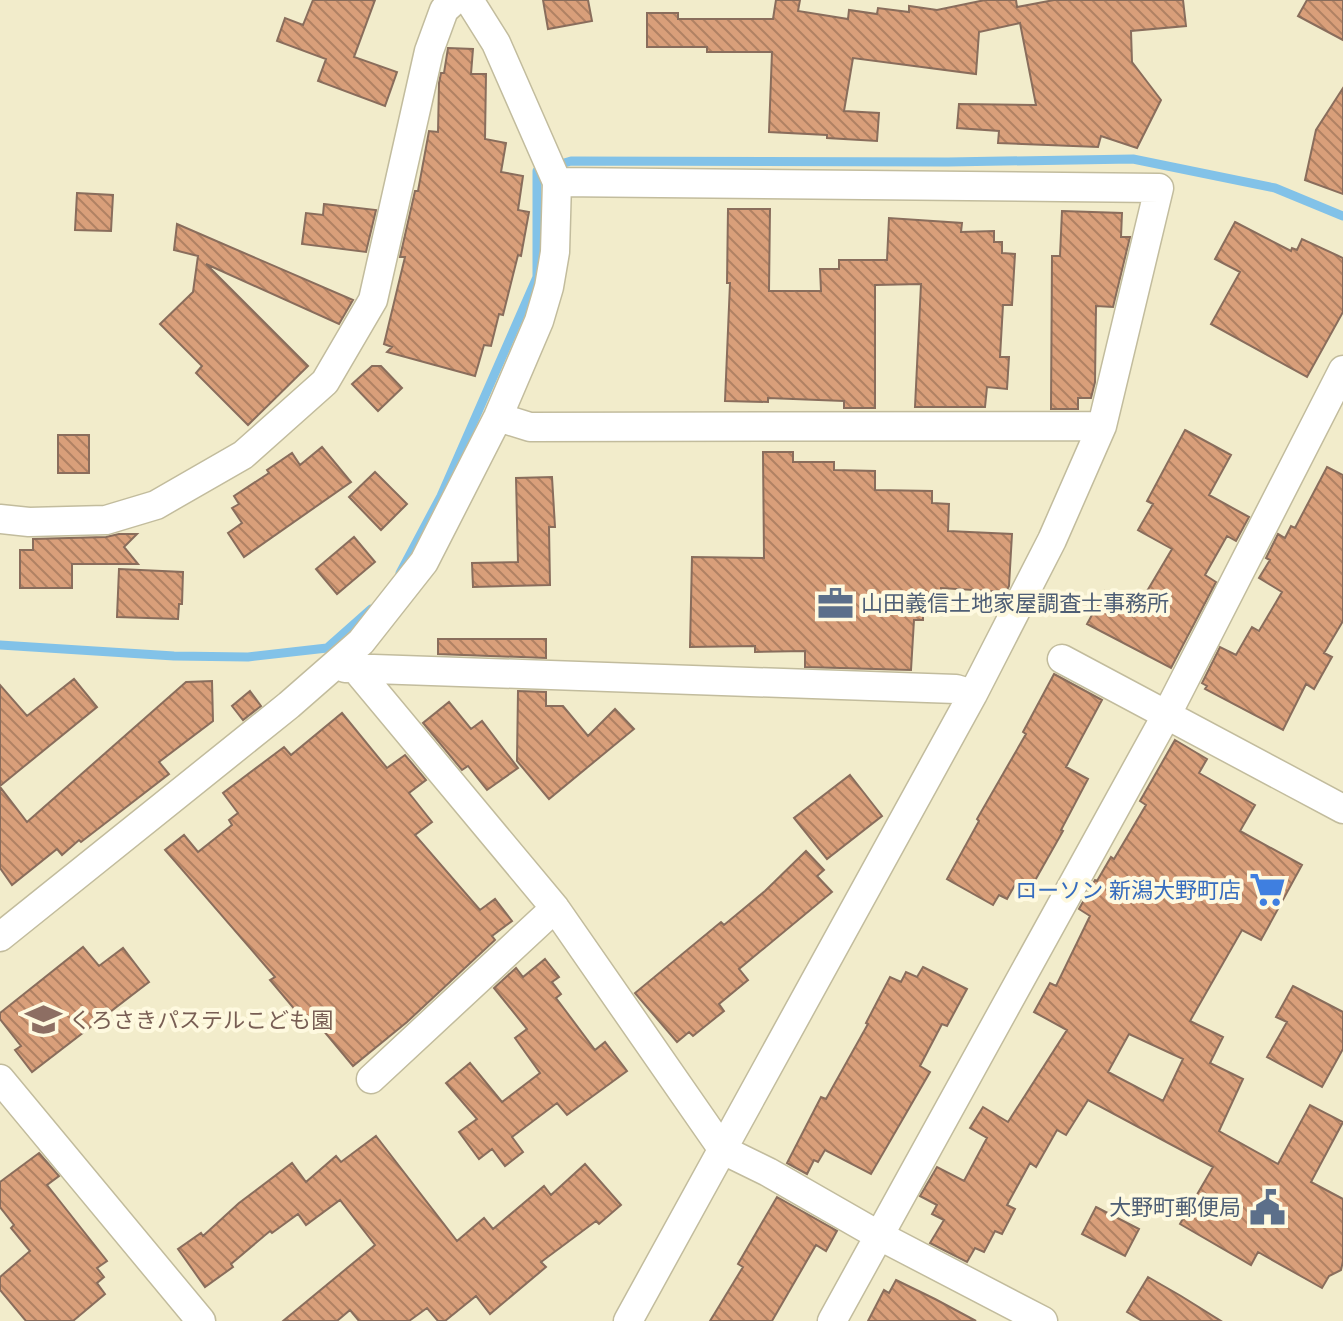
<svg xmlns="http://www.w3.org/2000/svg" width="1343" height="1321" font-family="Montserrat,'Noto Sans JP',sans-serif">
<style>
.lines{fill:none;stroke-linecap:round;stroke-linejoin:round}
.stream{stroke:#82c2e8;stroke-width:9}
.building{fill:url(#building-back-hatch);stroke:#896d5c;stroke-width:2;fill-rule:evenodd}
.street-casing{stroke:#c2bc9d;stroke-width:31}
.street{stroke:#fff;stroke-width:28}
.labels{text-anchor:middle;stroke-width:8;stroke-linejoin:round;paint-order:stroke}
.service-label{font-size:22px;fill:#4e5e75;stroke:#fef9df;text-anchor:start}
.shop-label{font-size:22px;fill:#366cbe;stroke:#fef9df;text-anchor:end}
.education-label{font-size:22px;fill:#785e54;stroke:#fef9df;text-anchor:start}
</style>
<defs>
<pattern id="building-back-hatch" width="6" height="6" patternUnits="userSpaceOnUse" patternTransform="scale(2)"><rect width="6" height="6" fill="#d99f7a"/><path d="M-1 5l2 2M0 0l6 6M5-1l2 2" fill="none" stroke="#b08163"/></pattern>
</defs>
<rect width="100%" height="100%" fill="#f2eccb"/>
<g class="lines">
<path class="stream" d="M400,573l41,-77 96,-219v-106l34,-10 377,1 185,-3 142,29 68,28
M0,645l174,11 74,1 79,-9 44,-39"/>
</g>
<path class="building" d="M313,0h62l-21,57 43,15 -12,34 -67,-25 8,-22 -49,-18 8,-23 18,7z
M543,0h45l4,21 -44,8z
M776,0h24l-2,11 50,8 1,-9 28,4 1,-6 31,4v-6l28,4 48,-10h31l1,7 37,-7h129l3,26 -55,5 1,31 29,38 -24,48 -36,-12 -3,11 -100,-4 1,-12 -42,-3 2,-24 77,1 -16,-82 -41,9 -3,42 -123,-16 -9,53 35,2 -2,28 -50,-3v-3l-58,-3 3,-80h-65v-5h-60v-34h31v6h95z
M1307,0h36v40l-45,-24z
M448,48l25,1 -2,25h15l-1,65 21,4 -5,29 22,4 -5,34 11,2 -8,44 -3,-1 -15,60 -4,-1 -8,32 -7,-1 -9,31 -88,-24 5,-5 -8,-3 21,-87h-5l15,-66h3l11,-60 9,1 1,-49 2,-10h3z
M1343,88v106l-38,-14 11,-50z
M77,193l36,2 -2,36 -36,-1z
M324,204l52,6 -10,42 -64,-8 4,-31 17,2z
M728,209h42l-1,82h52l-1,-22h19v-9h48l2,-42 73,5 -1,9 33,-1v11h8v11l13,1 -3,51h-9l-3,52h9l-2,32 -20,-2 -2,20h-70l6,-123 -46,1v123h-31v-7l-76,-3v4l-43,-1 5,-118h-3z
M1062,211l60,2 -1,24h9l-17,70 -17,-1 -1,76 -4,16h-13v11h-27l1,-153h8z
M1235,222l56,29 1,-3 5,2 5,-11 41,19v54l-36,65 -96,-53 29,-52 -25,-13z
M177,224l176,76 -14,24 -133,-60 102,102 -60,59 -52,-52 6,-7 -42,-42 33,-32 5,-36 -24,-6z
M372,366h9l21,22 -24,23 -26,-27z
M1185,430l46,25 -22,40 40,22 -13,24 -9,-5 -22,39 11,7 -45,86 -84,-44 18,-33 32,17 35,-59 -34,-19 15,-26 -6,-3z
M58,435h31v38h-31z
M322,447l29,35 -107,75 -16,-24 14,-10 -10,-15 7,-4 -5,-8 35,-23 -2,-3 25,-17 8,12z
M763,452h30v10h41v8l41,1v19l57,1v12l17,1 -1,27 64,3 -3,52 -3,6 -65,-4v23h-18v9h-9l-3,50 -106,-3v-16l-50,1v-6l-65,1 2,-90 72,1z
M1327,467l16,8v146l-19,32 8,4 -18,32 -8,-5 -23,46 -78,-41 2,-3 -5,-3 18,-36 16,8 16,-28 7,4 23,-39 -23,-14 11,-18 -4,-2 12,-24 7,4 6,-12 4,2z
M375,472l32,32 -26,26 -32,-33z
M552,477l3,50h-6l1,58 -77,2 -1,-24 46,-1 -2,-84z
M119,534h18l-13,13 14,17h-66v24h-52v-38h13v-11l73,-2z
M354,537l21,25 -38,32 -21,-25z
M119,569l64,3 -1,32h-3l-1,15 -61,-2z
M438,639h108v19l-108,-4z
M1054,674l48,26 -36,67 22,12 -27,51 2,1 -34,60 -13,-8 -9,16 -8,-4 -6,10 -46,-26 32,-58 -2,-2 49,-85 -3,-2z
M74,679l23,28 -97,79v-101l27,31z
M212,681l1,40 -54,41 10,12 -88,68 -2,-2 -17,15 -5,-6 -45,36 -12,-17v-81l27,35 159,-140z
M250,691l11,15 -18,14 -11,-14z
M518,691l28,1v14h17l25,30 27,-27 19,20 -85,70 -32,-38z
M449,702l22,27 11,-8 36,47 -31,22 -19,-24 -6,4 -39,-47z
M342,713l45,55 18,-13 21,25 -17,13 23,29 -17,13 65,75 15,-11 17,22 -20,15 3,4 -88,82 -54,44 -35,-42 -6,6 -42,-50 5,-3 -110,-127 19,-15 14,17 34,-27 -3,-5 9,-7 -15,-20 61,-46 7,8z
M1175,740l32,19 -8,14 56,32 -15,26 62,34 -41,75 -19,-10 -52,91 33,16 -13,26 33,16 -24,52 59,33 32,-59 33,17 -32,60 32,17v62l-2,9 -12,6 -7,12 -64,-36 -7,13 -71,-41 33,-57 -125,-67 -22,35 -9,-5 -21,37 -6,-4 -23,42 8,4 -13,25 -7,-3 -11,21 -9,-4 -8,14 -37,-19 14,-23 -12,-6 5,-9 -17,-9 17,-29 27,14 23,-43 -17,-10 13,-21 25,15 59,-92 -33,-18 16,-29 6,3 34,-70 -11,-7 16,-29 2,1 14,-24 3,2 32,-54 -6,-4zM1129,1034l54,25 -20,42 -55,-29z
M850,775l32,41 -55,43 -33,-41z
M806,851l18,19 -7,6 15,16 -93,77 9,11 -29,24 5,7 -31,25 -4,-4 -12,10 -42,-49 86,-71 3,3 41,-34z
M83,947l16,19 24,-18 26,34 -117,90 -17,-22 6,-4 -21,-27v-6z
M545,959l14,18 -7,5 9,12 -5,4 39,52 10,-8 22,29 -60,44 -10,-12 -45,34 11,15 -18,14 -13,-17 -13,10 -20,-27 18,-13 -31,-36 24,-20 32,39 38,-29 -25,-35 12,-9 -33,-41 22,-20 7,9z
M923,967l44,22 -20,37 -5,-2 -22,42 10,6 -59,102 -46,-24 -7,12 -4,-2 -7,14 -20,-11 34,-66 5,2 42,-75 -2,-1 24,-46 11,5 5,-10 11,5z
M1293,986l50,26v37l-21,38 -55,-30 20,-35 -11,-5z
M376,1136l81,105 27,-23 9,11 51,-43 7,9 34,-31 36,41 -22,19 -3,-3 -55,41 5,5 -56,47 -14,-18 -31,25h-7l-11,-13 -18,13h-50l-9,-11 -13,11h-54l92,-76 -35,-45 -34,25 -8,-11 -26,19 -2,-2 -39,33 2,3 -28,20 -27,-38 23,-16 2,3 36,-33 53,-40 14,19 30,-26 5,6z
M39,1153l20,23 -12,9 60,76 -10,7 7,9 -7,6 8,11 -32,27h-47l-26,-31v-13l30,-26 -19,-23 3,-3 -14,-18v-25z
M777,1197l60,34 -11,20 -10,-6 -44,76h-62l33,-54 -5,-3z
M1096,1207l43,22 -14,27 -43,-22z
M1148,1277l33,19 40,25h-79l-15,-9z
M896,1280l39,19 41,22h-108l16,-31 5,3z"/>
<g class="lines">
<defs>
<path id="street" d="M557,182l602,6 -57,238 -50,114 -79,154 -345,627
M498,417l32,10 572,-1
M0,519l29,3 77,-2 50,-15 87,-50 82,-73 48,-82 56,-249 15,-41 11,-10
M1062,659l281,150
M345,668l611,21 17,5
M355,668l200,240 168,242 45,22 110,63 165,86
M0,937l289,-232 72,-63 63,-80 74,-145 41,-96 10,-34 6,-35 2,-70 -61,-139 -27,-43
M0,1079l201,242
M371,1079l184,-171
M832,1321l335,-607 176,-344"/>
</defs>
<use href="#street" class="street-casing"/>
<use href="#street" class="street"/>
</g>
<defs>
<symbol id="office-bare" viewBox="-9 -9 18 18"><path d="M-6-3h4V-5.5h4V-3h4V5H-6ZM-1-4.5V-3h2v-1.5ZM-6 0V1H6V0Z" fill="#5c6f8a" stroke="#fef9df" stroke-width="2.5" paint-order="stroke"/></symbol>
<symbol id="supermarket-bare" viewBox="-9 -9 18 18"><path d="M-6-5.5h2.5l.6 2H6L4.5 2H-2.5L-4.4-4H-6ZM-1.5 3.2a1.3 1.3 0 1 0 .1 0ZM3 3.2a1.3 1.3 0 1 0 .1 0Z" fill="#3f7fe0" stroke="#fef9df" stroke-width="2.5" paint-order="stroke"/></symbol>
<symbol id="school-bare" viewBox="-9 -9 18 18"><path d="M0-5L7-2L0 1L-7-2ZM-4 1L0 2.5L4 1V4Q0 6-4 4Z" fill="#8d6e63" stroke="#fef9df" stroke-width="2.5" paint-order="stroke"/></symbol>
<symbol id="civic-bare" viewBox="-9 -9 18 18"><path d="M-.6-6.5H3V-4.5H.6V-3L4-1V1h2V6H-6V1h2V-1L-.6-3ZM-1.2 2.5V6h2.4V2.5Z" fill="#5c6f8a" stroke="#fef9df" stroke-width="2.5" paint-order="stroke"/></symbol>
</defs>
<g fill-rule="evenodd">
<use href="#office-bare" x="810" y="578" width="51" height="51"/>
<use href="#supermarket-bare" x="1242" y="864" width="51" height="51"/>
<use href="#school-bare" x="18" y="994" width="51" height="51"/>
<use href="#civic-bare" x="1242" y="1182" width="51" height="51"/>
</g>
<g class="labels">
<g class="service-label">
<text x="861" y="611">山田義信土地家屋調査士事務所</text>
<text x="1241" y="1215" text-anchor="end">大野町郵便局</text>
</g>
<g class="shop-label">
<text x="1241" y="898">ローソン 新潟大野町店</text>
</g>
<g class="education-label">
<text x="69" y="1028">くろさきパステルこども園</text>
</g>
</g>
</svg>
